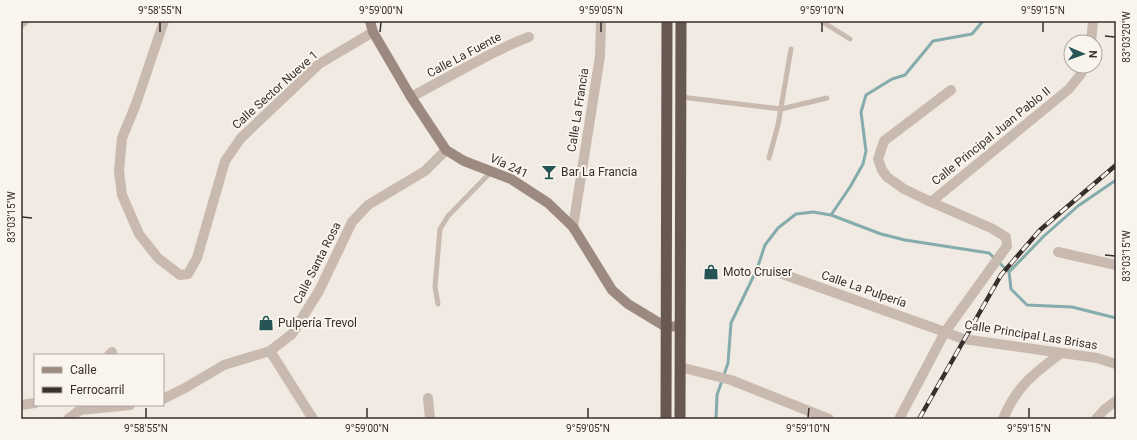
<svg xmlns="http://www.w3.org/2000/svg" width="1137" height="440" font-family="Roboto,sans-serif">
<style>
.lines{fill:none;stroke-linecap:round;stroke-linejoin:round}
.stream{stroke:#84acac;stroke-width:3}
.service{stroke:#c9baaf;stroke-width:5}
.minor{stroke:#c9baaf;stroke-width:10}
.tertiary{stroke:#c9baaf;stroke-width:10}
.secondary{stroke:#9c8980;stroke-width:10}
.trunk{stroke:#685852;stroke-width:11}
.rail-casing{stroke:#382f2c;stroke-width:4.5}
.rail{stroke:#f9f4ee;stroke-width:3;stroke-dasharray:9;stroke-linecap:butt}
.ticks{fill:none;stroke:#382f2c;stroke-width:1.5}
.labels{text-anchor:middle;stroke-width:4;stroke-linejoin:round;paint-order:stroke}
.street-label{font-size:12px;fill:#382f2c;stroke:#f9f4ee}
.poi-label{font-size:12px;fill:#382f2c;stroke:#f9f4ee;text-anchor:start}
.neatline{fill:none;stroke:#382f2c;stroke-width:1.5}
.ticks-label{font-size:10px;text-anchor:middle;fill:#382f2c}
</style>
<rect width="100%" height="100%" fill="#f1eae2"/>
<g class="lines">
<path class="stream" d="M831,215l19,-28 13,-23 3,-13 -5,-39 5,-17 26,-16 13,-4 28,-34 39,-7 11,-13
M1009,272l35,-36 34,-30 38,-26
M716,419l1,-24 11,-32 3,-40 26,-54 8,-24 13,-17 18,-14 17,-2 18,3 50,19 24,6 84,13 20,19 2,17 16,16 45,2 44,11"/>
<path class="service" d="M821,21l29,18
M681,97l100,12 46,-11
M769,158l9,-33 13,-76
M438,304l-3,-17 5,-58 8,-13 43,-44"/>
<path class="minor" d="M164,21l-28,83 -14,34 -3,33 3,24 17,39 19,24 22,17 8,-1 9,-16 28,-97 16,-23 78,-74 54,-32
M21,23l3,-2
M411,97l78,-42 27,-13 13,-5
M931,202l-27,-13 -17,-12 -5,-7 -4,-11 6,-18 67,-51
M573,227l27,-171 1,-35
M1058,252l58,13
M774,271l171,61
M270,351l43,68
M109,355l3,-3
M428,398l2,21
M163,399l22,-11 39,-23 46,-14 22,-17 27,-43 33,-69 16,-17 57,-34 21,-21
M21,405l14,-2
M68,419l12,-9 50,-5
M1003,419c13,-32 30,-45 57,-65"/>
<path class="tertiary" d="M1091,42l2,-21
M945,332l62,-86 -1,-9 -15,-9 -60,-26 138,-113 12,-15 3,-8
M680,367l51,13 98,39
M899,419l46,-87 18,7 134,19 19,6
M1096,419l9,-10 11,-8"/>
<path class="secondary" d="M370,21l3,11 38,65 35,53 18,11 47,18 37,24 25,24 39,63 16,14 38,23 13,-1"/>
<path class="trunk" d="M666,419l1,-398
M680,419l1,-398"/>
<defs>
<path id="rail" d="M919,419l82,-144 39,-45 76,-65"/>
</defs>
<use href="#rail" class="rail-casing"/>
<use href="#rail" class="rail"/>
</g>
<path class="ticks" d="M160,32v-10M380,32l1,-10M601,32v-10M822,32v-10M1043,32v-10M1105,36l10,1M22,217l10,1M1105,255l10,1M146,418v-10M367,418v-10M588,418v-10M808,418l1,-10M1029,418v-10"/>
<defs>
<symbol id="bar-bare" viewBox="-9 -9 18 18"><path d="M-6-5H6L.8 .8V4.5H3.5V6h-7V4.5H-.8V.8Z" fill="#265556" stroke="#f9f4ee" stroke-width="2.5" paint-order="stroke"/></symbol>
<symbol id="shop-bare" viewBox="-9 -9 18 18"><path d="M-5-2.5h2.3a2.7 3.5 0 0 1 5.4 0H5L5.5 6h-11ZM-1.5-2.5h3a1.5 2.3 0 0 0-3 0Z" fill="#265556" stroke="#f9f4ee" stroke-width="2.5" paint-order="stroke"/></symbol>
</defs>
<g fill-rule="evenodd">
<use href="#bar-bare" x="538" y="161" width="22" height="22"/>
<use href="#shop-bare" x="700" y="261" width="22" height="22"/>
<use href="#shop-bare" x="255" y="312" width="22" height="22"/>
</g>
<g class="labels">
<g class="street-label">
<text transform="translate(464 55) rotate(-28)" y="4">Calle La Fuente</text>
<text transform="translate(275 90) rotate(-42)" y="4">Calle Sector Nueve 1</text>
<text transform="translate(578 110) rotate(-81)" y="4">Calle La Francia</text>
<text transform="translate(991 136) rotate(-39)" y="4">Calle Principal Juan Pablo II</text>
<text transform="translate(509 166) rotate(25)" y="4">Vía 241</text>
<text transform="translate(317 263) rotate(-63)" y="4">Calle Santa Rosa</text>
<text transform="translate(864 289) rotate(19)" y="4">Calle La Pulpería</text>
<text transform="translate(1031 335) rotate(9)" y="4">Calle Principal Las Brisas</text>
</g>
<g class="poi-label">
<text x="561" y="176">Bar La Francia</text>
<text x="723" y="276">Moto Cruiser</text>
<text x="278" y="327">Pulpería Trevol</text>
</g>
</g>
<rect width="1137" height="440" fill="none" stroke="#f9f4ee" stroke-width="44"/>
<rect x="34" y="354" width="130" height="52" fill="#f9f4ee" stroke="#aca5a0"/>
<rect x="42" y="367" width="20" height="6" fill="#9c8980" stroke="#aca5a0"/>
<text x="70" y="374" font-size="12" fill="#382f2c">Calle</text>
<rect x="42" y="387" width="20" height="6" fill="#382f2c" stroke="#aca5a0"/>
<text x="70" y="394" font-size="12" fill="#382f2c">Ferrocarril</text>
<g transform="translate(1083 54) rotate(92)"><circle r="19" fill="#f9f4ee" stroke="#aca5a0"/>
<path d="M0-3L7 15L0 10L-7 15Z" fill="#265556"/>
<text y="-6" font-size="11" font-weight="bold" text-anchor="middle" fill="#382f2c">N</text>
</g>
<rect x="22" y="22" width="1093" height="396" class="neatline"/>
<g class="ticks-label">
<text x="160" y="14">9°58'55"N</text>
<text x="381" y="14">9°59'00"N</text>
<text x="601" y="14">9°59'05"N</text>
<text x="822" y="14">9°59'10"N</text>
<text x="1043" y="14">9°59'15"N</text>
<text transform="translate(1126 37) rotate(-90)" y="4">83°03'20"W</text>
<text transform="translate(11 217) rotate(-90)" y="4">83°03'15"W</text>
<text transform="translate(1126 256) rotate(-90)" y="4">83°03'15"W</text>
<text x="146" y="432">9°58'55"N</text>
<text x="367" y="432">9°59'00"N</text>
<text x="588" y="432">9°59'05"N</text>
<text x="808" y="432">9°59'10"N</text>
<text x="1029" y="432">9°59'15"N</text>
</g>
</svg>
